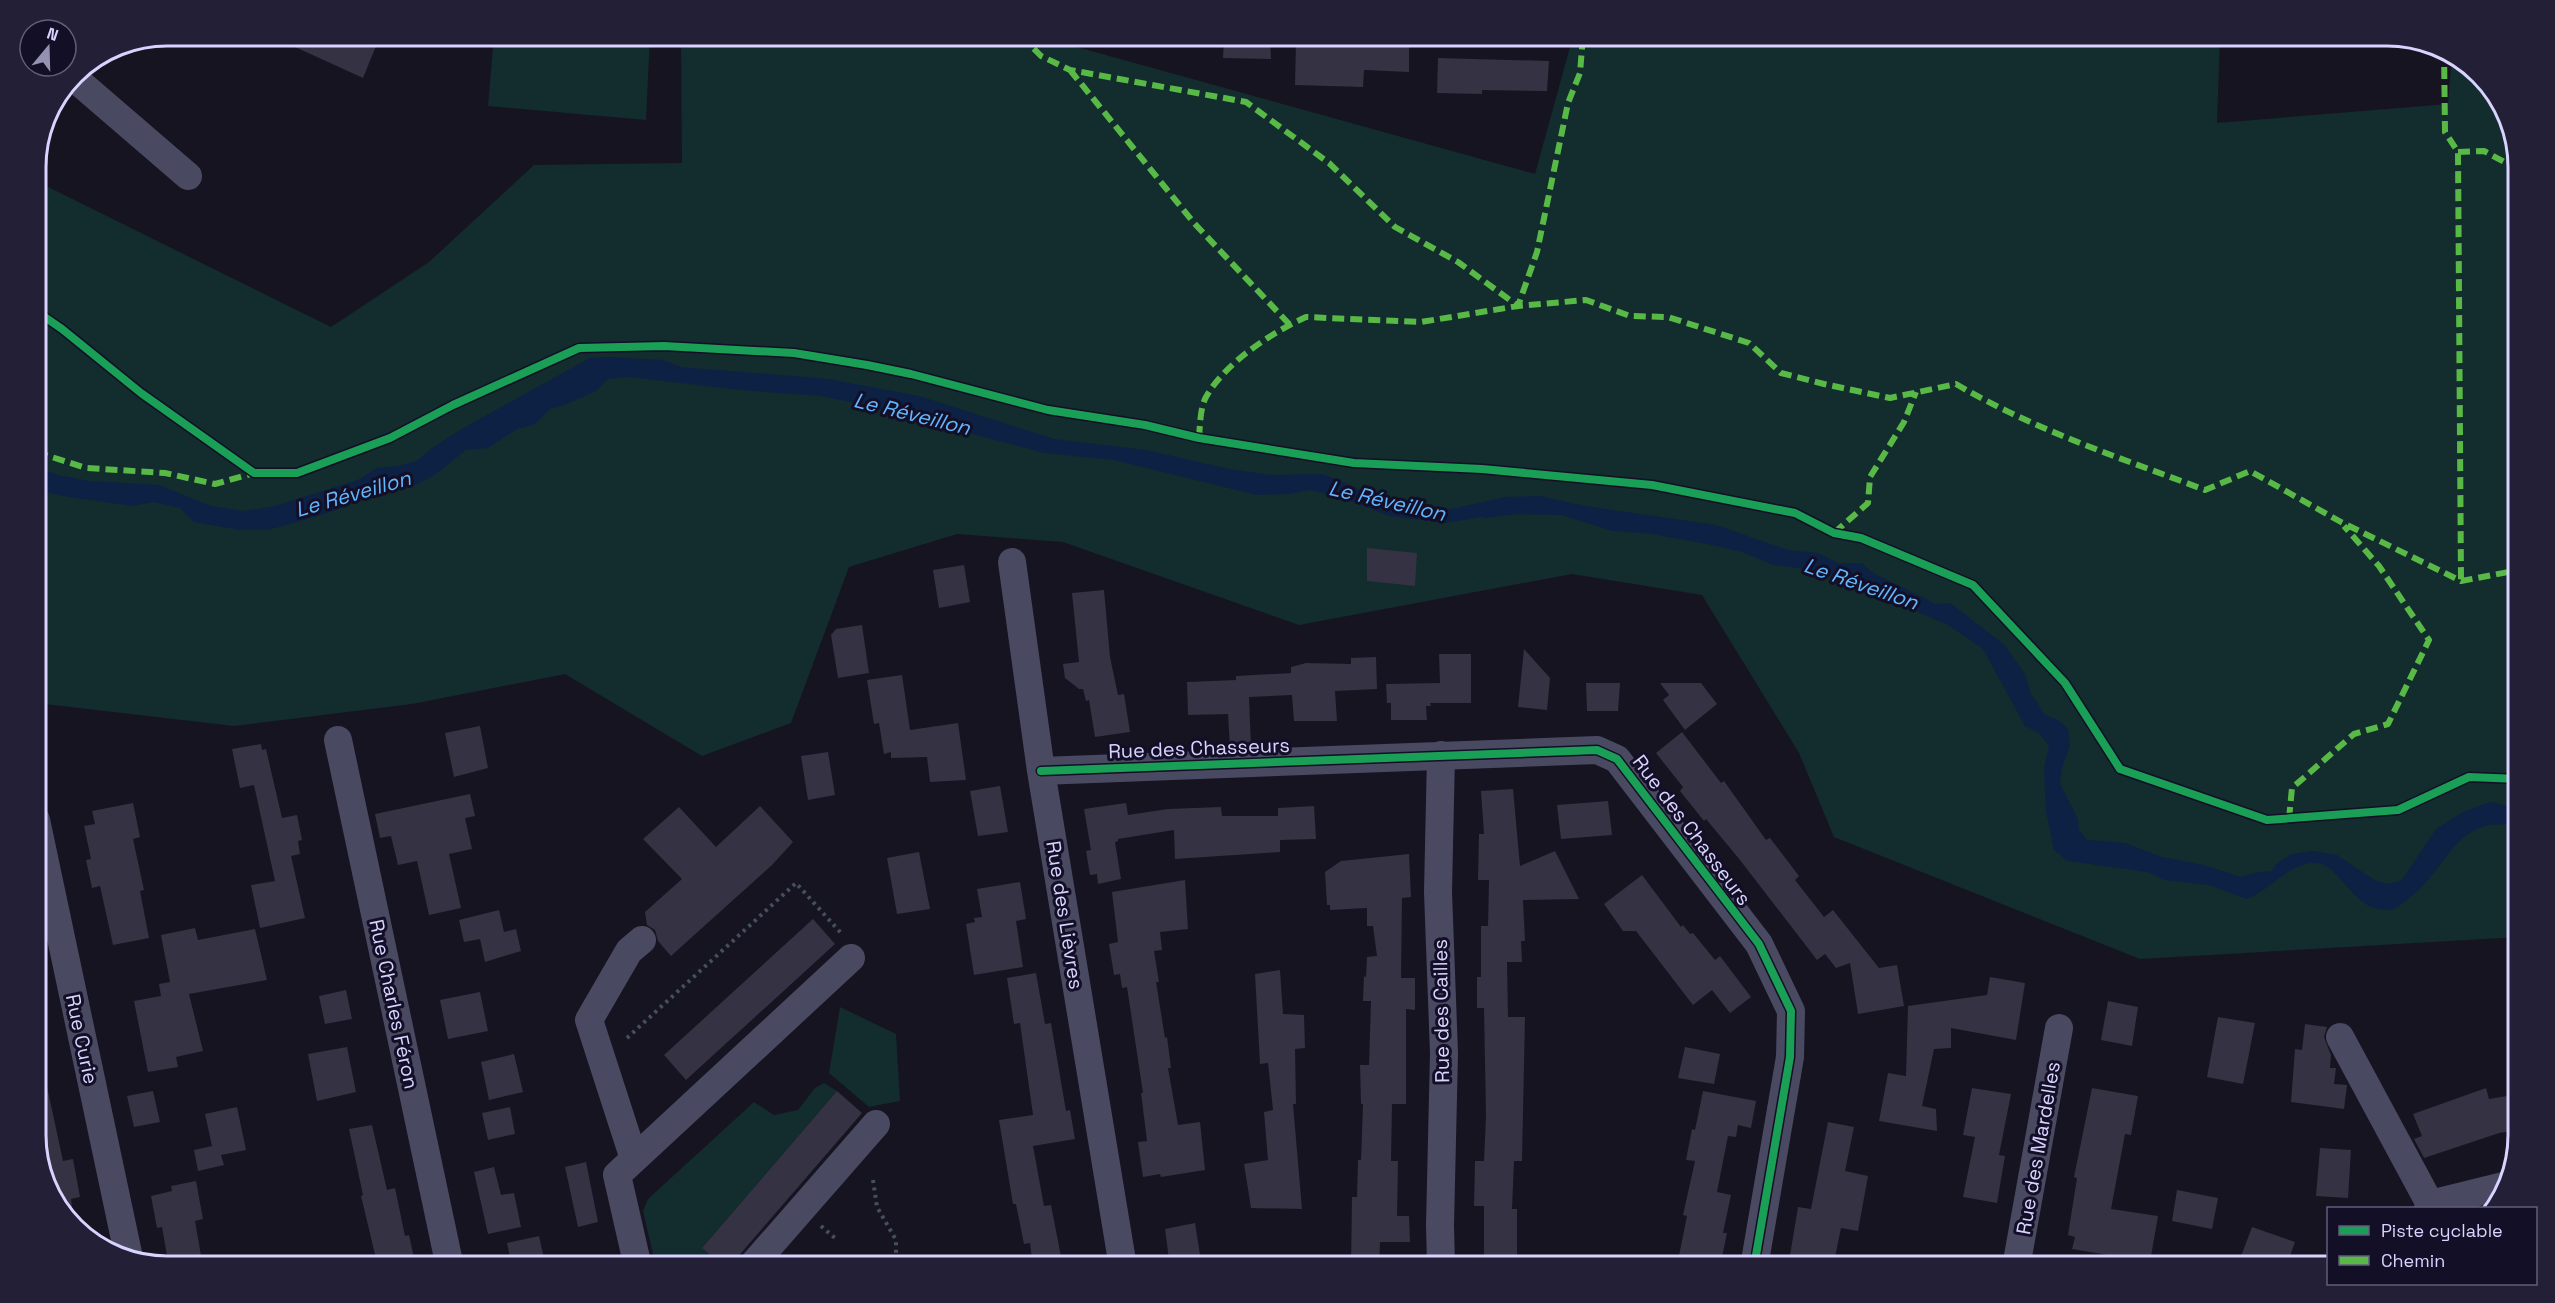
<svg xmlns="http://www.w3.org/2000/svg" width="2555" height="1303" font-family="'Space Grotesk',sans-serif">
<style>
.green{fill:#132c2d}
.water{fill:#0d2144}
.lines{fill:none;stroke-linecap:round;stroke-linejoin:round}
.stream{stroke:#0d2144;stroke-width:8}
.building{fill:#343243}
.path{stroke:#44505f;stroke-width:4;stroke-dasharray:3 4.5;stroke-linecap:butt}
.minor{stroke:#4a4962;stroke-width:28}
.quiet{stroke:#58b947;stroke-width:6;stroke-dasharray:12 6;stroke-linecap:butt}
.cycleway-casing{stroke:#130f26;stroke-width:11}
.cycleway{stroke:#1a9f57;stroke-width:8}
.labels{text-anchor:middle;stroke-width:6;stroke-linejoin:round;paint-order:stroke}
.street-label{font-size:20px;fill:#d9d4ff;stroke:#130f26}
.water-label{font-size:21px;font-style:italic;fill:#62b6ff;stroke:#130f26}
.rim{fill:none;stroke:#d9d4ff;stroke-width:3}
</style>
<rect width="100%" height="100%" fill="#161421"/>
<path class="green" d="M494,36h156l-4,84 -158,-14z
M681,36h356l498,138 38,-138h647l-3,87 231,-19 4,-49 45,40 22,64v778l-379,22 -306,-122 -35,-84 -97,-158 -130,-21 -273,51 -236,-83 -106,-8 -108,33 -58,156 -89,33 -137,-82 -153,30 -178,22 -198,-23v-522l295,146 98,-65 105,-97 148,-2z
M840,1007l56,27 4,67 -31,6 -40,-34z
M824,1083l13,8 -135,157 22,19h-68l-13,-56 5,-12 106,-97 20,13 24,-5 17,-22z"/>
<path class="water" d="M607,357l56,3 18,7 147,12 91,17 135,43 92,11 83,19 42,6 52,-1 67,28 61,7 55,-12 34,-1 45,10 131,19 72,25 30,3 20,10h24l11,10 63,31 14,-1 55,42 21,31 4,16 15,23 13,5 10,9 2,16 -8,23 -2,16 18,35 1,11 8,10 38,3 37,14 42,8 37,12 17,-5 14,-1 4,-7 16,-10 21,-3 24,4 39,26 14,3 12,-4 34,-51 27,-17 27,-10 29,6v19c-63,-16 -72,45 -111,72 -4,3 -10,8 -15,10 -42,8 -51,-51 -83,-46 -25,5 -41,27 -63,36l-38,-14 -45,-5 -16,-8 -80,-11 -14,-11 -8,-39 -2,-42 5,-23 -10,-13 -14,-7 -42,-77 -35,-24 -99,-43 -43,-13 -33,-4 -31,-13 -30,-7 -60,-11 -39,-3 -74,-23 -34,1 -29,9 -31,5 -56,-7 -42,-17 -36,-9 -22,4 -32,1 -143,-35 -70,-7 -188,-50 -35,-7 -81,-6 -110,-13 -22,2 -12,12 -34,15 -11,2 -16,16 -18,5 -29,19 -22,2 -33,26 -24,12 -27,2 -16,9 -45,16 -53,15h-28l-46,-8 -14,-14 -27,-6 -20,4 -64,-9 -33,-7v-23l22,8 31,6 70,4 52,21 33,5 31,-5 83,-26 19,-12 21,-2 19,-5 15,-13 33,-21 125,-69z"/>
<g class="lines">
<path class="stream" d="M1485,514l30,-4 43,1"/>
</g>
<path class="building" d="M271,36h82l23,10 -13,32z
M1224,36h46l1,23 -48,-1z
M1366,38l43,1v33l-45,-2 -1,17 -68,-2 1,-44 56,1v-2l13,1z
M1438,58l111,3 -2,30 -65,-1v4l-45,-1z
M1367,548l50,5 -2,33 -48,-5z
M964,565l6,37 -31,6 -6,-38z
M1104,590l6,67 8,38 6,-1 6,38 -35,5 -6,-37 -3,1 -3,-12h-4l-14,-11 -2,-14 16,-2 -7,-69z
M862,625l7,48 -31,5 -7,-43 5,-6z
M1524,649l26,29 -3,32 -29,-3z
M1439,654h32v49h-41l1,3h-5l1,14h-36v-17h-4l-1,-19 54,-1z
M1376,657l1,32 -42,2 2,30h-43l-2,-26 -43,2 2,50h-21l-2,-33 -40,1 -1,-33 49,-2v-4l55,-3v-6l15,-4 45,1v-6z
M902,675l8,55 48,-7 8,57 -36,2 -3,-25 -36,1v-6l-7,2 -5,-31 -5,1 -7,-44z
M1586,683h34l-2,28h-31z
M1660,683h41l16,21 -32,26 -22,-30 6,-5z
M480,726l8,42 -34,9 -9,-44z
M1682,732l39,51 3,-2 42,59 4,-2 29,38 -4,4 29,37 9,-7 46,58 18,-3 7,41 -46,8 -8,-51 -14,5 -11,-14 -8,6 -77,-100 -34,-41 -2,2 -24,-30 3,-4 -27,-34z
M261,744l1,6 4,-1 16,69 15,-3 5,25 -4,1 2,13 -9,2 14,62 -45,10 -9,-43 24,-4 -21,-96 -14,3 -8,-39z
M828,752l7,43 -27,5 -7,-44z
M1000,786l8,46 -30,4 -8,-45z
M1513,789l7,77 35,-15 24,48 -56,1 2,41h-4l1,21h-15l1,55h17l-3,144h-8l-2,48h5v58h-33v-61h-10l1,-45h9l2,-45 -2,-108h-7v-31h4v-51h7l1,-46h-11l1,-46h5l-3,-43z
M470,794l5,22 -10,2 7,31 -23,5 12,54 -32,7 -12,-54 -19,4 -7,-29 -11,2 -5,-24z
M1608,801l4,34 -51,4 -4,-34z
M133,803l7,34 -7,2 11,51 -4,1 9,47 -36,7 -13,-59 -8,2 -6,-28 5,-1 -7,-33 11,-2 -3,-13z
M1126,803l2,12 40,-6 53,-2 1,9h56v-8l36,-2 2,33 -36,1v12l-105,7 -1,-29 -56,9v2l-3,1 6,37 -23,5 -1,-10 -7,1 -4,-24 5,-1 -7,-41z
M760,806l33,36 -21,23 -101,91 -13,-15 -3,-11 -8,-5 -2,-13 37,-33 -39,-40 36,-32 37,40z
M919,852l11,57 -33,5 -10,-56z
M1409,854l2,43 -9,1 -1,80h14v32l-9,-1v95h-14l-1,57h7l-1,55h12l1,26h-30l-1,25h-28l1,-70h5l1,-37h3l2,-56h-2l-1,-39h9l2,-64h-8l1,-25 2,1 1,-20 10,-1 -4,-30h-6v-18l-37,2v-5h-3l-2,-33 16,-11z
M1642,875l39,52 2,-2 7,9 3,-1 22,27 5,-4 31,41 -21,16 -18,-23 -19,15 -57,-74h-13l-19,-27z
M1185,880l3,49 -28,3 2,18 -8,1 5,31h-3l9,56 2,-1 4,31h-3l10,57 22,-3 5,48 -44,7 -1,-3 -17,3 -5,-35 9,-1 -6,-48h2l-16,-106 -5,1 -2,-14 -6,1 -5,-31 9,-2 -6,-50z
M1020,882l6,37 -10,2 7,46 -49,8 -8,-51 9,-2 -1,-4 8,-1 -5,-28z
M499,910l5,22 12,-3 5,22 -36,11 -5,-23 -16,3 -5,-22z
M813,919l22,25 -149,136 -22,-25z
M195,928l3,12 57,-11 12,51 -78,14 14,57 -27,6 2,10 -30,5 -14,-71 27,-5 -2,-12 11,-2 -9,-47z
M1280,970l3,44 21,1 1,33 -10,1 1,55h-3l9,105 -51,-1 -7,-44 24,-4 -4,-48 9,-2 -5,-47 -8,1 -5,-90z
M1036,973l9,51 6,-1 15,88 4,-1 5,29 -42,7 11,60 7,-1 12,62h-30l-3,-24 -6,1 -8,-40h-3l-14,-84 34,-5 -13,-92 -6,1 -7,-46z
M1990,977l35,6 -9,57 -65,-12v20l-17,1 -12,57 14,3 1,22 -58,-10 9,-48 18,3 2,-70 79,-11z
M346,990l6,29 -27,5 -6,-28z
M480,992l8,39 -40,8 -8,-39z
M2108,1001l30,6 -6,39 -31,-6z
M2218,1017l37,6 -12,61 -36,-7z
M2305,1024l22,3 -3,10 7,18 -1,13h6l-2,16 13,1 -3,24 -53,-7 4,-53 7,1z
M347,1047l9,45 -39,9 -9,-47z
M1685,1047l35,7 -6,30 -36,-6z
M514,1054l9,38 -34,8 -8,-38z
M46,1082l17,79 10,-2 7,38 -9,2 1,8 -12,3 -24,-66v-61z
M1972,1088l39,6 -12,61 6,1 -8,47 -34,-6 12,-60 -12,-2z
M2092,1088l46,8 -7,39 -6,-1 -14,75 47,7 -8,46 -78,-13 3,-12 -7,-2 9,-57 -3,-1z
M2486,1088l3,11 30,-5v36l-20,3 -75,25 -10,-19 8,-3 -9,-22z
M153,1091l7,31 -26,5 -7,-31z
M837,1091l25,22 -133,154h-5l-22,-19z
M1703,1091l53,10 -5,27 -13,-3 -2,12 -8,-1 -11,56 14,3 -8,38h4l-7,34h-24v-3l-9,-1 1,-5 -9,-2 8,-40 -4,-1 12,-54 -9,-1 6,-31 3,1z
M237,1107l9,43 -25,5 3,10 -26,6 -4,-21 18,-4 -7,-32z
M510,1107l5,27 -27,6 -6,-27z
M1828,1122l26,5 -9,44 23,5 -10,55 -17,-3 -8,39h-45l10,-60 13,2z
M372,1125l15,65 8,-2 10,48 4,-1 7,32h-38l-17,-71 2,-1 -14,-66z
M2320,1148l31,2 -3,48 -32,-2z
M586,1162l12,60 -20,5 -13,-60z
M494,1167l7,28 13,-2 7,34 -33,7 -14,-62z
M196,1181l7,38 -8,2 8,46h-34l-7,-40 -5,1 -6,-32 21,-5 -1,-5z
M2177,1190l41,8 -6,31 -40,-8z
M1195,1223l7,44h-32l-5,-38z
M2252,1227l43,15 -9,25h-22l-24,-8z
M539,1236l7,31h-34l-5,-24z"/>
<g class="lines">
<path class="path" d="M627,1038l169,-155 45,50
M873,1180l4,27 19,33v27
M821,1226l15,13"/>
<path class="minor" d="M73,77l115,99
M1012,562l29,209 82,496
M338,740l112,527
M1041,771l556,-21 20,9 142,185 32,67 -1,46 -36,210
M36,820l93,438
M2340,1037l90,167
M634,1159l-45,-139 40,-69 13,-11
M2428,1208l2,-4 77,-19
M638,1267l-21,-92 234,-217
M751,1267l125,-143
M1441,1267l-1,-42 4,-172 -6,-161 3,-137
M2016,1267l43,-239"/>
<path class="quiet" d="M1021,36l20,20 29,14 176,32 83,61 66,64 63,35 60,44 19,-54 31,-149 12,-30 3,-37
M2444,49l1,83 13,20 3,429
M1070,70l124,153 96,102
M2458,152l26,-1 35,19
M1199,438c1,-12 1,-30 7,-41 19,-34 65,-64 100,-80l115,5 97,-16 68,-6 44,16 38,1 81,26 32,30 43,11 66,14 66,-14c78,46 165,74 249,106l45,-19 91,51 120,59 58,-11
M36,452l50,16 79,5 50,11 39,-11
M1834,533l34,-30 2,-26 34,-55 12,-30
M2289,819l3,-31 62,-54 34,-10 41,-84 -50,-74 -35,-40"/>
<defs>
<path id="cycleway" d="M36,311l26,18 79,64 113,80h43l93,-35 63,-33 126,-57 85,-2 130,7 73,12 44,9 137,36 97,15 54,13 155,25 128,6 170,16 143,28 39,20 27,5 112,47 92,98 55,86 147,51 131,-10 71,-33 50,2
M1041,771l556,-21 20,9 142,185 32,67 -1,46 -36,210"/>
</defs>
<use href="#cycleway" class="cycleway-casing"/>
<use href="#cycleway" class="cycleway"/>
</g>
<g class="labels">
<g class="street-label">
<text transform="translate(1199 748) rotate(-2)" y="7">Rue des Chasseurs</text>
<text transform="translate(1692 830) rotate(53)" y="7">Rue des Chasseurs</text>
<text transform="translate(1065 915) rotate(81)" y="7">Rue des Lièvres</text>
<text transform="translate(394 1004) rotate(78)" y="7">Rue Charles Féron</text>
<text transform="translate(1441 1011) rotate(-91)" y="7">Rue des Cailles</text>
<text transform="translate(82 1039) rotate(78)" y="7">Rue Curie</text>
<text transform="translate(2038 1148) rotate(-80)" y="7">Rue des Mardelles</text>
</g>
<g class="water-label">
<text transform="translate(912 414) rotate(14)" y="7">Le Réveillon</text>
<text transform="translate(353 494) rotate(-16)" y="7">Le Réveillon</text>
<text transform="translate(1387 501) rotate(13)" y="7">Le Réveillon</text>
<text transform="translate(1861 584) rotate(19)" y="7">Le Réveillon</text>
</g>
</g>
<path d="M0 0H2555V1303H0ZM167 46H2387A121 121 0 0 1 2508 167V1135A121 121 0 0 1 2387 1256H167A121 121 0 0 1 46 1135V167A121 121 0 0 1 167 46Z" fill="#231f37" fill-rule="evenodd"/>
<path class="rim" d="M167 46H2387A121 121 0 0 1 2508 167V1135A121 121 0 0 1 2387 1256H167A121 121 0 0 1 46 1135V167A121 121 0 0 1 167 46Z"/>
<rect x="2327" y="1207" width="210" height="78" fill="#130f26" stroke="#625e7d" stroke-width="1.5"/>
<rect x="2339" y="1226" width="30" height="9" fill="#1a9f57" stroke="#625e7d" stroke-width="1.5"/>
<text x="2381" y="1237" font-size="18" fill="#d9d4ff">Piste cyclable</text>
<rect x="2339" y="1256" width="30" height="9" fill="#58b947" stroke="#625e7d" stroke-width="1.5"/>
<text x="2381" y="1267" font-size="18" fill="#d9d4ff">Chemin</text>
<g transform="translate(48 48) rotate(19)"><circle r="28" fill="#130f26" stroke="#625e7d" stroke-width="1.5"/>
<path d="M0-4.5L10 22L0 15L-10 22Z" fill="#9591b1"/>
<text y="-9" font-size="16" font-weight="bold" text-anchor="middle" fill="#d9d4ff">N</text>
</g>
</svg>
